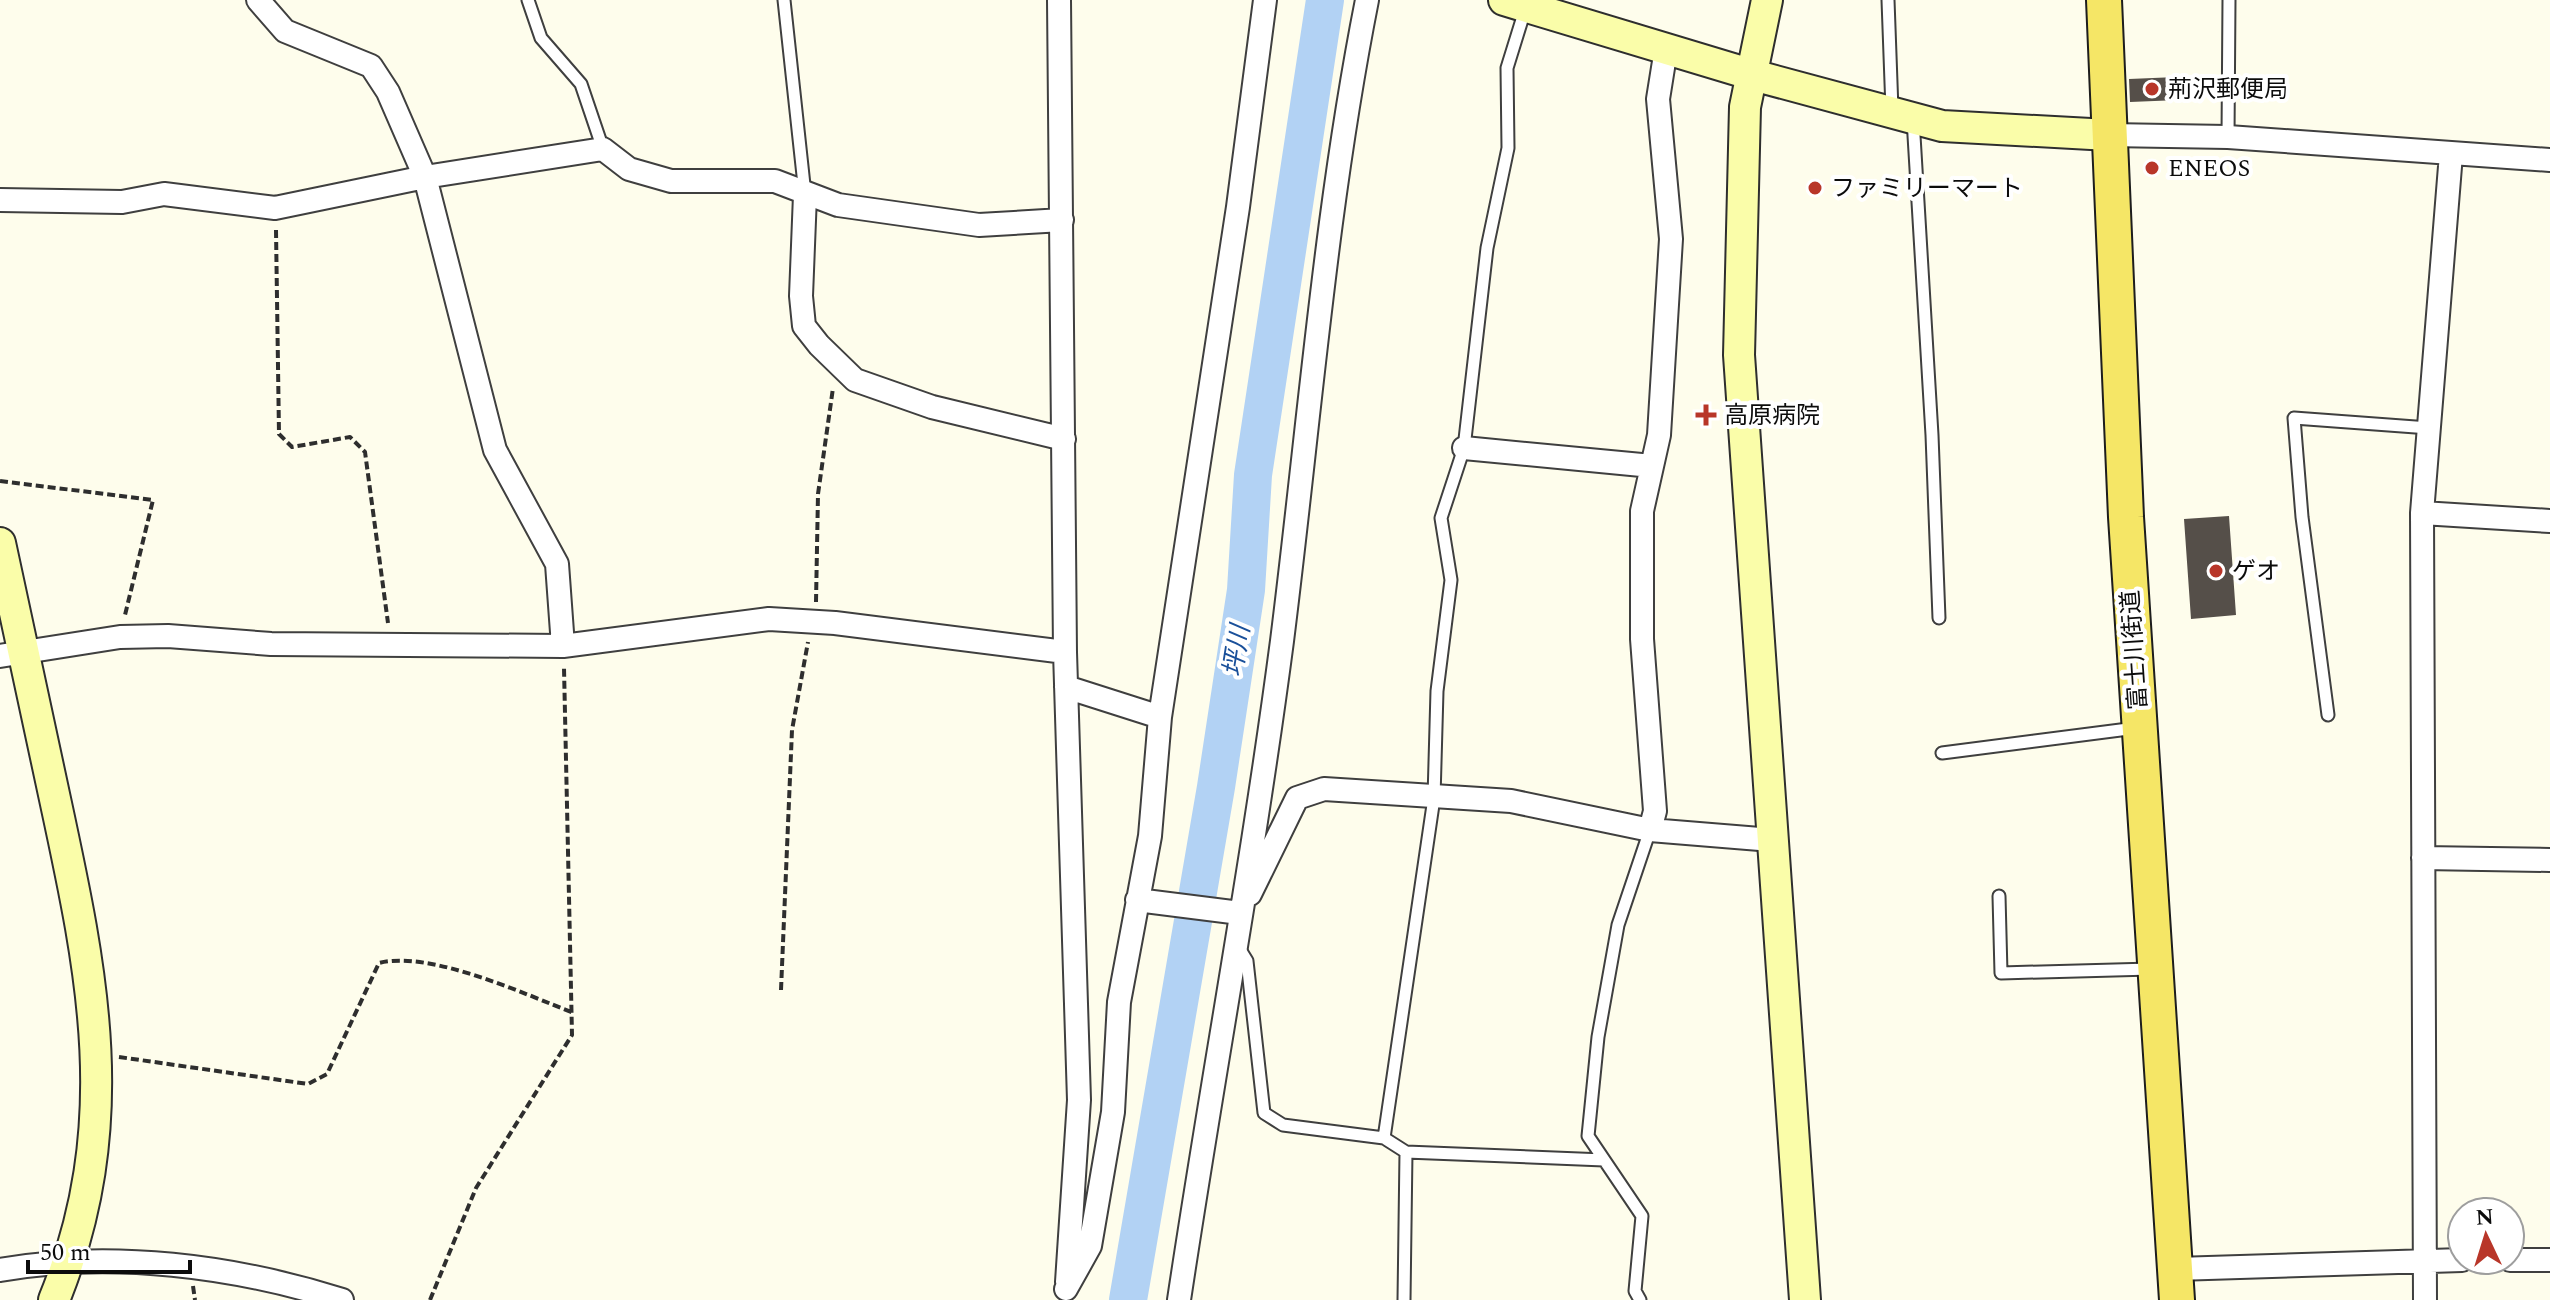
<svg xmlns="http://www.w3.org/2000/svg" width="2550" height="1300" font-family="Spectral,'Noto Sans JP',serif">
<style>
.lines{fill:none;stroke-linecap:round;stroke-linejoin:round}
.river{stroke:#b2d2f4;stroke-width:38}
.building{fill:#554f49}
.lane-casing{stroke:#3f3f3f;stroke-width:15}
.street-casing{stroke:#3f3f3f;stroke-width:26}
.secondary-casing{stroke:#2e2e2e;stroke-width:34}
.primary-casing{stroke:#1d1d1d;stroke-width:38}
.path{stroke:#2e2e2e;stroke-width:4;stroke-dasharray:8 4;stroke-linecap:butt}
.lane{stroke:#fff;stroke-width:11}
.street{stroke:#fff;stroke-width:22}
.secondary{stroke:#fafda9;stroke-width:30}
.primary{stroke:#f5e666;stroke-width:34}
.poi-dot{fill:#b83629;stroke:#fff;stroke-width:3}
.labels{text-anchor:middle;stroke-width:8;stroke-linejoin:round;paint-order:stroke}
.poi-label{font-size:24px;fill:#0c0c0c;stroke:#fff;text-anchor:start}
.street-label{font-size:24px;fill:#0c0c0c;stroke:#fff}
.water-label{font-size:26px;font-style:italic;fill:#1a509a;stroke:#fff}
</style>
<rect width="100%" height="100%" fill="#fefdec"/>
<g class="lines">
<path class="river" d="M1128,1300l88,-513 30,-197 7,-115 72,-475"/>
</g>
<path class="building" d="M2177,77l2,23 -49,2 -1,-23z
M2229,516l7,99 -45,4 -7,-100z"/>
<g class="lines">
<defs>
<path id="lane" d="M528,0l13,38 40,46 22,65
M784,0l21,194
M1888,0l4,110
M1913,119l19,316 7,183
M2228,137l1,-137
M2328,715l-26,-198 -8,-99 135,10
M1942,753l194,-25
M1999,896l2,77 150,-4
M1239,948l8,13 17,152 19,12 101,13 22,14 198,8
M1384,1138l50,-340 3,-107 14,-111 -10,-62 23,-70 23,-200 21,-100 -1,-80 18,-58
M1404,1300l2,-148
M1640,1300l-5,-9 7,-75 -54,-80 10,-99 20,-112 32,-95"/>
<path id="street" d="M258,0l27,31 86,35 17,26 37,85 70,273 62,114 6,82
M1059,0l6,652 14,448 -12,182
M2109,135l119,2 322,23
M805,195l-4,101 3,30 15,19 36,35 77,27 132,32
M0,200l122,2 42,-8 111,14 150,-31 178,-28 26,20 42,12h104l63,24 141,20 83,-5
M1464,448l188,18
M2422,513l128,8
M0,656l120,-19 48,-1 103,8 292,2 206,-27 66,4 230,29
M1066,687l94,30
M1650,830l5,-19 -13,-172v-128l17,-76 12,-196 -13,-140 8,-50
M2423,858l127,2
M1250,894l47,-96 27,-9 187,12 139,29 122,10
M1137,900l103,13
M2510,1260h40
M2176,1269l286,-9
M0,1270c111,-20 235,-4 342,30
M1066,1289l24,-43 23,-134 6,-110 31,-166 10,-119 78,-510 27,-207
M1179,1300c33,-220 74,-438 103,-659 27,-214 43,-429 85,-641
M2425,1300l-3,-787 29,-359"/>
<path id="secondary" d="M1504,0l249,75 189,51 167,9
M1767,0l-22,107 -6,248 66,945
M0,543c18,85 37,170 55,256 38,176 70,326 -1,501"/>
<path id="primary" d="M2104,0l22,517 51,783"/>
</defs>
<use href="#lane" class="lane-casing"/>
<use href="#street" class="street-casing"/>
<use href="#secondary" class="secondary-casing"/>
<use href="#primary" class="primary-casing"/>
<path class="path" d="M276,230l3,204 13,13 58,-10 15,15 23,171
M0,481l153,19 -28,115
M816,602l2,-108 15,-106
M781,990l11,-260 16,-88
M119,1057l189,27 19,-10 52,-111c51,-13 145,31 195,50
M193,1286l2,14
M430,1300l46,-112 96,-153 -8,-367"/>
<use href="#lane" class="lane"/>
<use href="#street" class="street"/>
<use href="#secondary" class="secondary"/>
<use href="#primary" class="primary"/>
</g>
<g class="poi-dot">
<circle cx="2152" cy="89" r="8"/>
<circle cx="2152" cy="168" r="8"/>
<circle cx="1815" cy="188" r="8"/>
<path d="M1702 403h8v8h8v8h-8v8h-8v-8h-8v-8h8z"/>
<circle cx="2216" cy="571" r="8"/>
</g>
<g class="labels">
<g class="poi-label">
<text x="2168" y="97">荊沢郵便局</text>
<text x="2168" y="176">ENEOS</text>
<text x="1831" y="196">ファミリーマート</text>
<text x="1724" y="423">高原病院</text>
<text x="2232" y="579">ゲオ</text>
</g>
<g class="street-label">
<text transform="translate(2134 650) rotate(-94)" y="8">富士川街道</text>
</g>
<g class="water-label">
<text transform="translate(1236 651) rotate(-81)" y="9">坪川</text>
</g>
</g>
<g transform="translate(2486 1236) rotate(356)"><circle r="38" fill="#ffffff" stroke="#9e9e9e" stroke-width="2"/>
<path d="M0-6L14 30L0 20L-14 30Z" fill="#b83629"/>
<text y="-12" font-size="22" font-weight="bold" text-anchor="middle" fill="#0c0c0c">N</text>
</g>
<path d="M28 1260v12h162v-12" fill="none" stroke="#0c0c0c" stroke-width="4"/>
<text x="40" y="1260" font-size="24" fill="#0c0c0c" stroke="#ffffff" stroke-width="6" paint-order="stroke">50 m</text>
</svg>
